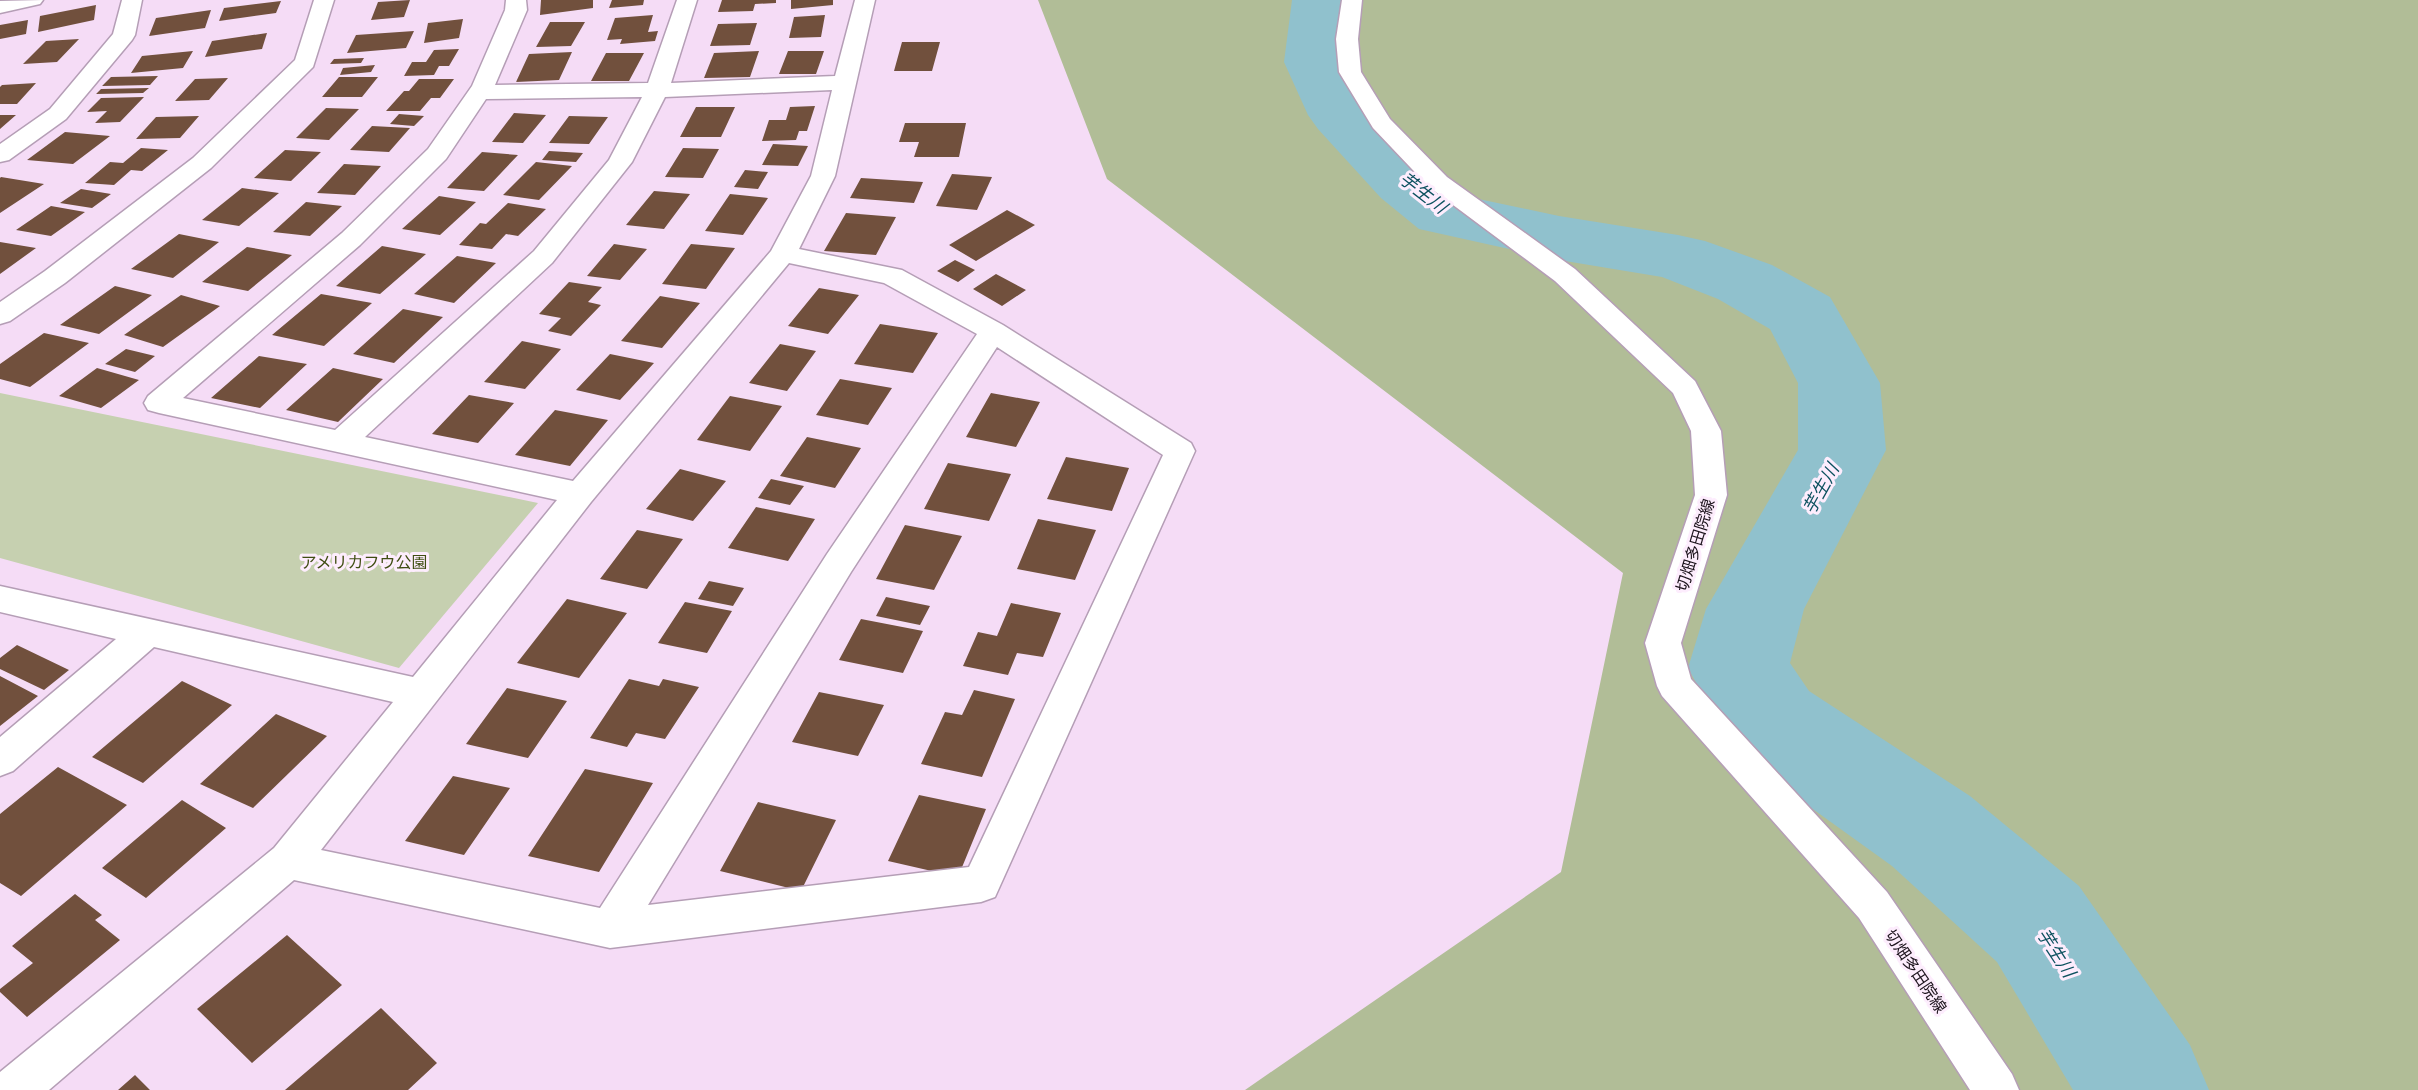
<svg xmlns="http://www.w3.org/2000/svg" width="2418" height="1090" font-family="Figtree,'Noto Sans JP',sans-serif">
<style>
.green{fill:#c6d0b0}
.forest{fill:#b1bd97}
.lines{fill:none;stroke-linecap:round;stroke-linejoin:round}
.river{fill:#90c1cd;fill-rule:evenodd}
.building{fill:#71503d}
.minor-casing{stroke:#b59eb6;stroke-width:3}
.tertiary-casing{stroke:#b59eb6;stroke-width:3}
.secondary-casing{stroke:#b59eb6;stroke-width:3}
.minor{fill:#fff;fill-rule:evenodd}
.tertiary{fill:#fff;fill-rule:evenodd}
.secondary{fill:#fff;fill-rule:evenodd}
.labels{text-anchor:middle;stroke-width:6;stroke-linejoin:round;paint-order:stroke}
.street-label{font-size:16px;fill:#1b121b;stroke:#fdedfd}
.park-label{font-size:16px;fill:#3f4d12;stroke:#fdedfd}
.water-label{font-size:18px;font-style:italic;fill:#0c515f;stroke:#fdedfd}
</style>
<rect width="100%" height="100%" fill="#f5dcf6"/>
<path class="green" d="M0,393l538,110 -139,165 -399,-110z"/>
<path class="forest" d="M1038,0h1380v1090h-1173l316,-218 62,-299 -516,-394z"/>
<g class="lines">
<path class="river" d="M1292,0h58l-4,62 23,44 62,62 38,29 90,19 119,19 27,6 67,24 58,32 50,86 6,67 -82,159 -14,54 19,28 161,105 109,90 111,159 19,45h-136l-76,-128 -105,-96 -157,-113 -47,-85 18,-59 92,-159v-67l-28,-54 -52,-30 -56,-22 -103,-17 -140,-31 -38,-31 -63,-69 -10,-14 -24,-53z"/>
</g>
<path class="building" d="M410,0l-6,17 -33,3 7,-18z
M541,0h52v8l-53,7z
M612,0h32l-1,5 -34,3z
M722,0h54v3l-21,1 -2,7 -35,1z
M791,0h42v5l-42,4z
M281,1l-5,12 -57,8 5,-13z
M96,5l-2,15 -56,12 2,-16z
M211,10l-6,18 -56,8 7,-18z
M653,15l-5,17 10,-1 -3,10 -35,3 2,-5 -15,1 8,-22z
M825,15l-4,22 -32,1 5,-21z
M463,19l-4,19 -35,5 4,-20z
M28,20l-2,14 -26,5v-14z
M550,22h35l-14,24 -35,1z
M757,23l-7,22 -40,1 8,-22z
M414,31l-8,17 -59,5 9,-18z
M267,33l-5,16 -57,8 7,-16z
M79,39l-22,23 -34,2 23,-23z
M902,42h38l-8,29h-38z
M459,49l-10,17h-10l-5,9 -30,1 8,-14h14l8,-12z
M193,51l-10,17 -52,5 11,-17z
M759,51l-9,26 -46,1 10,-25z
M788,51h36l-8,23h-37z
M572,52l-13,28 -43,2 13,-28z
M606,53h38l-15,28h-38z
M364,58l-3,5 -31,1 4,-5z
M375,65l-4,7 -31,3 3,-7z
M158,76l-8,9 -48,1 9,-9z
M339,77h39l-16,20h-40z
M228,78l-19,22 -34,1 20,-22z
M419,79h35l-14,19h-9l-11,13h-34l18,-20h5z
M36,83l-19,21h-17v-17l2,-2z
M149,88l-6,5 -47,1 5,-5z
M144,97l-24,25 -25,1 12,-12 -20,1 14,-14z
M815,106l-8,25h-8l-3,9 -34,1 7,-21h17l4,-13z
M696,107h39l-14,30h-41z
M326,108l33,1 -30,31 -33,-2z
M514,113l32,2 -23,28 -31,-1z
M399,114l25,2 -10,10 -24,-2z
M0,115h16l-16,14z
M199,116l-19,22 -44,1 20,-22z
M569,116l39,1 -19,27 -40,-1z
M905,123h61l-7,34h-45l5,-15h-20z
M372,126l38,2 -21,24 -39,-2z
M65,132l45,4 -37,28 -46,-4z
M773,144l35,2 -10,20 -36,-1z
M141,148l27,2 -26,21 -11,-1 -17,15 -29,-2 25,-21 13,1z
M683,148l36,1 -16,29 -38,-1z
M285,150l36,2 -30,29 -37,-3z
M549,151l34,2 -7,9 -34,-2z
M482,152l36,3 -34,36 -37,-3z
M536,162l36,4 -33,34 -36,-5z
M344,164l37,2 -26,29 -38,-2z
M745,170l23,2 -10,17 -24,-2z
M952,174l40,3 -15,33 -41,-4z
M0,178l1,-1 43,7 -44,29z
M861,178l62,4 -9,21 -64,-5z
M242,188l37,5 -40,33 -37,-6z
M81,189l30,5 -19,14 -32,-5z
M654,191l36,3 -26,35 -38,-4z
M730,194l38,4 -25,37 -38,-4z
M439,196l37,6 -36,33 -38,-6z
M306,202l36,4 -32,30 -37,-4z
M508,203l38,6 -28,27 -12,-2 -14,15 -33,-4 21,-22 6,1z
M51,206l34,6 -34,24 -35,-6z
M1007,210l28,15 -59,36 -27,-16z
M846,213l50,4 -20,38 -52,-4z
M179,234l40,8 -46,36 -42,-9z
M0,242l36,6 -36,26z
M614,244l33,5 -27,31 -33,-4z
M691,244l44,4 -29,41 -44,-5z
M382,246l44,8 -46,40 -44,-8z
M247,247l45,8 -44,36 -46,-9z
M457,256l39,7 -42,40 -40,-9z
M955,260l20,10 -17,12 -21,-11z
M996,274l30,16 -24,16 -29,-17z
M569,282l33,5 -14,15 13,3 -30,31 -23,-5 13,-13 -22,-4z
M115,286l37,9 -53,39 -39,-9z
M819,288l40,7 -31,39 -40,-8z
M321,294l51,9 -48,43 -52,-11z
M181,295l39,11 -57,41 -39,-12z
M660,296l40,7 -38,45 -41,-7z
M403,309l40,8 -49,46 -41,-9z
M880,324l58,9 -25,40 -59,-9z
M44,333l45,10 -59,44 -30,-8v-15z
M522,341l39,8 -36,40 -41,-7z
M780,344l36,7 -29,40 -38,-8z
M126,349l29,7 -20,16 -30,-8z
M610,354l44,9 -34,37 -44,-10z
M259,356l48,8 -47,44 -49,-10z
M97,368l42,12 -38,28 -42,-12z
M333,368l50,11 -45,43 -52,-12z
M840,379l52,9 -24,37 -52,-10z
M991,393l49,9 -24,45 -50,-10z
M469,395l45,8 -36,40 -46,-9z
M730,396l52,10 -32,45 -53,-11z
M555,410l53,10 -38,46 -55,-11z
M807,437l54,11 -26,40 -55,-12z
M1066,457l63,11 -17,43 -65,-12z
M948,463l63,11 -22,47 -65,-12z
M680,469l46,12 -33,40 -47,-12z
M771,479l33,7 -14,19 -32,-7z
M756,507l59,12 -27,42 -60,-13z
M1038,519l58,11 -21,50 -58,-11z
M905,525l57,11 -28,54 -58,-11z
M637,530l46,9 -36,50 -47,-10z
M709,581l35,7 -11,18 -35,-7z
M886,597l44,9 -10,19 -44,-9z
M567,599l60,14 -48,65 -62,-15z
M685,602l47,9 -25,42 -49,-10z
M1011,603l50,10 -18,44 -26,-4 -9,22 -45,-9 15,-34 19,4z
M861,619l62,12 -20,42 -64,-13z
M17,645l52,25 -25,20 -44,-21v-11z
M0,676l38,20 -38,30z
M629,679l30,7 4,-7 36,8 -34,52 -29,-6 -9,14 -37,-9z
M182,681l50,24 -89,78 -51,-26z
M507,688l60,13 -39,57 -62,-14z
M974,690l41,9 -33,78 -61,-13 24,-52 17,3z
M819,692l65,13 -26,51 -66,-14z
M276,714l51,22 -74,72 -53,-24z
M58,767l69,38 -106,91 -21,-13v-69z
M585,769l68,14 -54,89 -71,-16z
M453,776l57,12 -46,67 -59,-14z
M919,795l67,14 -28,68 -70,-16z
M182,800l44,28 -80,70 -44,-30z
M758,802l78,18 -35,71 -81,-20z
M75,894l27,21 -7,5 25,20 -93,77 -27,-25v-3l33,-26 -21,-17z
M287,935l55,50 -90,78 -55,-54z
M381,1008l56,55 -29,27h-123z
M135,1075l15,15h-32z"/>
<g class="lines">
<defs>
<path id="minor" d="M43,0l-3,4 -40,9v-12z
M122,0h20l-7,35 -3,5 -66,79 -57,41 -9,2v-18l50,-35 63,-75z
M506,0h20l1,10 -32,75 153,-2 29,-83h20l-26,83 164,-7 20,-76h20l-40,176 -36,73 103,21 101,55 188,118 4,8 -200,446 -14,5 -371,46 -316,-68 -245,210h-49v-18l274,-224 119,-146 -239,-55 -141,124 -13,5v-39l116,-98 -116,-27v-26l413,91 144,-177 -398,-87 -11,-3 -4,-7 4,-7 194,-163 86,-84 44,-63 33,-76zM832,90l-21,86 -40,75 -198,230 -208,-44 187,-174 80,-101 33,-65zM642,97l-33,63 -75,91 -199,179 -152,-32 177,-153 86,-86 40,-60zM789,263l95,20 93,51 -150,220 -227,354 -279,-58 270,-348zM997,347l166,108 -194,412 -321,38 203,-333z"/>
<path id="tertiary" d="M314,0h20l-21,67 -102,101 -146,115 -55,38 -10,3v-22l45,-31 148,-113 102,-98z"/>
<path id="secondary" d="M1342,0h20l-4,39 3,33 29,47 57,58 128,92 120,112 26,50 6,64 -46,148 10,36 196,213 125,182 7,16h-49l-111,-172 -197,-222 -5,-10 -12,-43 50,-148 -4,-64 -18,-38 -118,-112 -126,-94 -56,-59 -34,-56 -3,-33z"/>
</defs>
<use href="#minor" class="minor-casing"/>
<use href="#tertiary" class="tertiary-casing"/>
<use href="#secondary" class="secondary-casing"/>
<use href="#minor" class="minor"/>
<use href="#tertiary" class="tertiary"/>
<use href="#secondary" class="secondary"/>
</g>
<g class="labels">
<g class="street-label">
<text transform="translate(1695 545) rotate(-73)" y="6">切畑多田院線</text>
<text transform="translate(1916 971) rotate(56)" y="6">切畑多田院線</text>
</g>
<g class="park-label">
<text x="364" y="568">アメリカフウ公園</text>
</g>
<g class="water-label">
<text transform="translate(1423 193) rotate(38)" y="6">芋生川</text>
<text transform="translate(1821 489) rotate(-61)" y="6">芋生川</text>
<text transform="translate(2056 953) rotate(57)" y="6">芋生川</text>
</g>
</g>
</svg>
